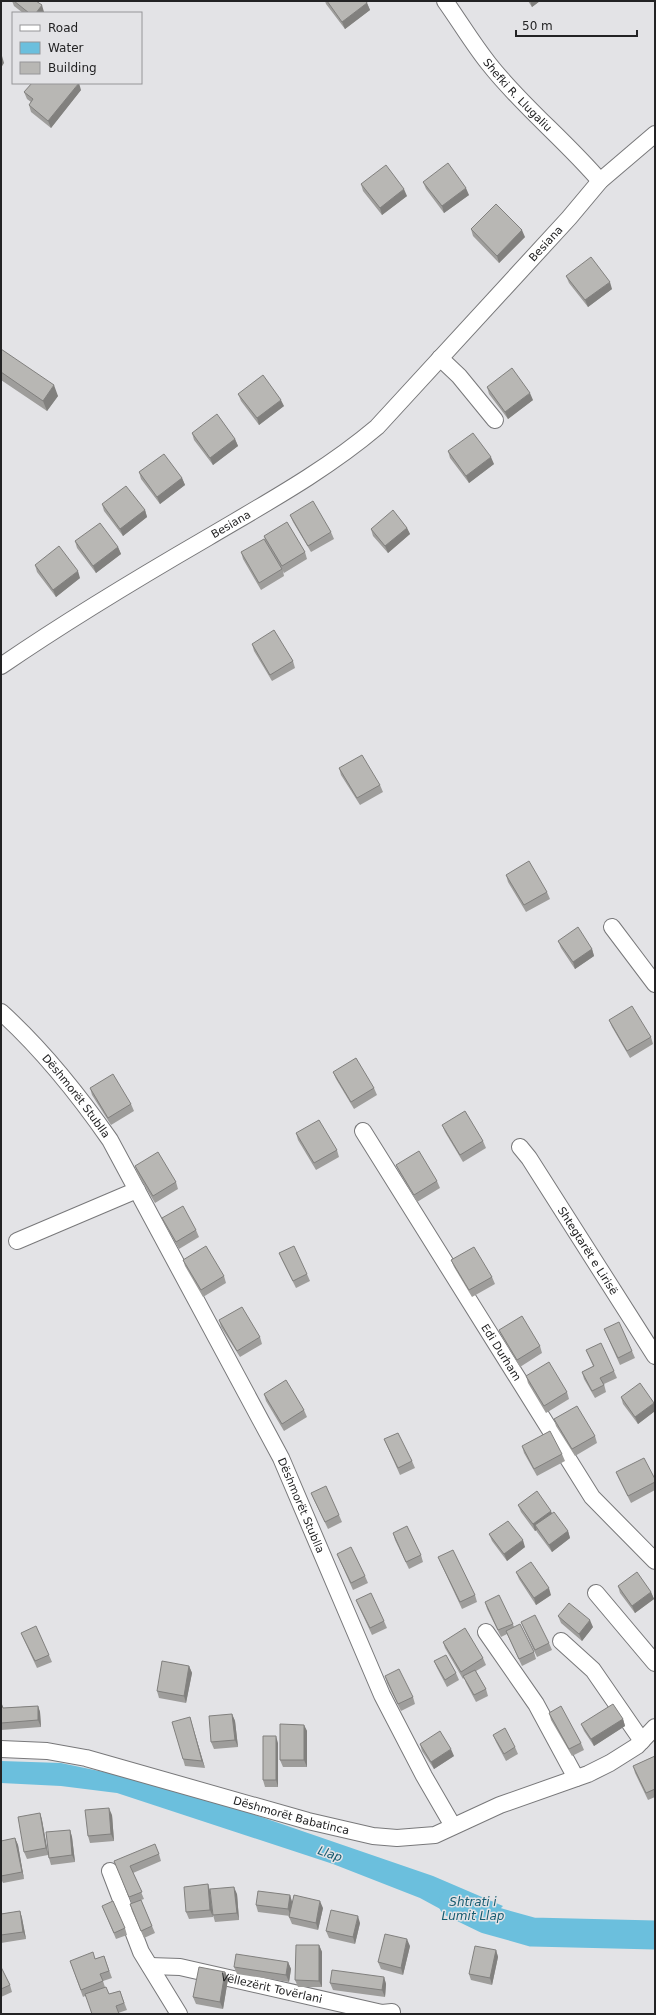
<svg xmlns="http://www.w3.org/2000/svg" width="656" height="2015" font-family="'DejaVu Sans',sans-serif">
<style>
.water{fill:#6bbfdd}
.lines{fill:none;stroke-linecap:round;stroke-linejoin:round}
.river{stroke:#6bbfdd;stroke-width:29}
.minor-casing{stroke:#78787a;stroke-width:18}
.minor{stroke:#fff;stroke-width:16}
.wall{fill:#9e9d9b}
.shaded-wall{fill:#81807e}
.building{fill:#b8b7b4;stroke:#81807e}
.labels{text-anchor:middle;stroke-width:3;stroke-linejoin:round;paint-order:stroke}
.street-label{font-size:11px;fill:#232324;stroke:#e3e3e6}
.water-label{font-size:12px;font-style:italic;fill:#165b70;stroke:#e3e3e6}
</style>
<rect width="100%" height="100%" fill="#e3e3e6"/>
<path class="water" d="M1,1761l60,2 62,13 118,34 192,66 70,30 -24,24 -59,-32 -87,-34 -216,-71 -56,-7 -60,-3z"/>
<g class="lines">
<path class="river" d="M453,1903l33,16 46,13 123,3"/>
<defs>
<g id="minor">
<path id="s1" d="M445,1c15,21 28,43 44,63 33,42 76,76 111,117"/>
<path d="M440,358l19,18 36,44"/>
<path id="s2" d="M1,666c67,-46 137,-88 206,-128 59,-35 118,-67 170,-111l192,-209 31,-37 55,-47"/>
<path d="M612,927l43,57"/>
<path id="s3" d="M1,1012c42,38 77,82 109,128l171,318 101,237 42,81 29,50"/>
<path id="s4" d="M363,1131l229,366 63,64"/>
<path id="s5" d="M520,1147l9,11 126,198"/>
<path d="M17,1241l120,-51"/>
<path d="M596,1593l59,70"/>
<path d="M486,1632l50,72 40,74"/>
<path d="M561,1641l32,29 49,71"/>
<path id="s6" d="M1,1749l46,2 39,7 222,63 65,15 24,2 38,-3 65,-30 88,-31 22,-11 27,-17 18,-19"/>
<path d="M110,1871l31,81 38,62"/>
<path id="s7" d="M150,1966l30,1 202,46 10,-1"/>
</g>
</defs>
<use href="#minor" class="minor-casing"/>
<use href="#minor" class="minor"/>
</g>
<path class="wall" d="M12,1h24l8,11v1h-21l-9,-7z
M325,1h41l1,2 3,7 -25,19 -19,-25z
M528,1h12l-8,6z
M81,90l-30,38 -20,-16 -2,-7 2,-3 -4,-3 -3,-7z
M423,182l46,13 -25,18 -18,-24z
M361,184l46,12 -25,19 -19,-24z
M471,229l54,8 -26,26 -26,-27z
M566,276l46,13 -24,18 -19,-24z
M1,349l57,47 -11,15 -46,-31z
M487,387l46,13 -25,19 -19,-25z
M238,394l46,12 -25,19 -18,-24z
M192,433l43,6 3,7 -25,19 -19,-25z
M448,451l46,13 -25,19 -19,-25z
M139,472l43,6 3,7 -25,19 -19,-25z
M102,504l43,6 2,7 -24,19 -19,-25z
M290,515l41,17 3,7 -23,13 -18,-30z
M407,528l3,6 -22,19 -15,-17 -2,-7z
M264,536l41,16 2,7 -23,14 -1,-2 1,5 -23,14 -18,-31 -2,-7 24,-11z
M75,541l43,6 3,7 -25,19 -19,-25z
M35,565l45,13 -24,19 -19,-25z
M252,644l41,17 2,7 -23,13 -18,-30z
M339,768l41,17 3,7 -23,13 -19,-30z
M506,875l41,17 3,7 -24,13 -18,-30z
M558,941l34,8 2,7 -19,13 -14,-21z
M609,1020l42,17 2,7 -23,14 -18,-31z
M333,1072l41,16 3,7 -23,14 -18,-30z
M90,1088l41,16 3,7 -23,14 -19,-30z
M442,1125l41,16 3,7 -23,14 -18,-30z
M296,1133l41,17 2,7 -23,13 -18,-30z
M396,1165l41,16 3,7 -23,14 -18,-30z
M135,1166l41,16 2,7 -23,14 -18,-30z
M162,1218l34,12 3,7 -20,12 -14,-24z
M279,1253l28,21 3,7 -14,7 -14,-28z
M183,1260l41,16 2,7 -23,14 -18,-31z
M451,1260l41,17 3,7 -23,13 -18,-30z
M219,1320l41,17 2,7 -22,13 -19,-30z
M604,1329l28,22 3,7 -15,7 -13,-29z
M499,1330l41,16 2,7 -22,14 -18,-30z
M586,1350l28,21 3,7 -13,6 2,8 -11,6 -11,-19 -2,-7 11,-6z
M526,1376l41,16 2,7 -23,14 -18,-30z
M264,1394l40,16 3,7 -23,14 -18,-30z
M621,1397l34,9v5l-17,13 -15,-20z
M554,1419l41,17 2,7 -22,13 -19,-30z
M384,1439l28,22 3,7 -15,7 -13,-29z
M522,1446l40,8 3,7 -28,15 -13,-23z
M616,1472l39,7v11l-24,13 -12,-24z
M311,1493l28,22 3,7 -14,7 -14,-29z
M518,1505l34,8 16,18 2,7 -18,14 -15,-20 -1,-2 -1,1 -14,-19z
M393,1533l28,22 2,7 -14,7 -14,-29z
M489,1534l36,13 -18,14 -15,-20z
M337,1554l28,22 3,7 -15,7 -13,-29z
M438,1557l37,38 2,7 -15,7 -21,-45z
M516,1572l35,23 -15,10 -17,-26z
M618,1586l33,6 3,7 -19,14 -15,-20z
M356,1600l28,21 3,7 -15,7 -13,-28z
M485,1602l28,22 1,3 20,25 2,7 -14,7 -15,-32 -6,3 -14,-28z
M558,1616l35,11 -11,14 -21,-18z
M521,1622l28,21 3,7 -15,7 -13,-28z
M21,1633l28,22 3,7 -15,6 -13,-28z
M443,1642l40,16 3,7 -10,6 10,18 2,7 -12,6 -10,-19 -2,-5 -1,1 -18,-31z
M434,1661l22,12 3,7 -12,7 -10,-19z
M189,1666l3,7 -6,30 -27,-5 -2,-7z
M385,1676l28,21 2,7 -14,7 -14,-28z
M1,1703l2,5 35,-2 2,6 1,15 -40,3z
M549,1713l32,30 3,7 -12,6 -21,-36z
M232,1714l3,7 3,26 -24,2 -3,-7z
M190,1717l2,7 13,44 -20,-2 -2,-7z
M623,1719l2,7 -31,20 -10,-15 -3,-7z
M304,1725l3,6v36h-24l-3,-7z
M493,1735l22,12 3,7 -12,7 -10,-19z
M278,1743v44h-13l-2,-7z
M420,1744l34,12 -20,13 -12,-18z
M655,1756v41l-7,3 -13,-27 -2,-7z
M40,1813l2,7 6,32 22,-22 2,7 3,25 -24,3 -2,-7 -1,-3 -21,4 -3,-7z
M112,1815l2,26 -24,2 -2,-7z
M15,1838l3,7 6,34 -21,4 -2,-4v-3z
M159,1854l2,7 -28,12 11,26 -3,1 14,33 -11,5 -12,-27 -2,-7h2l-18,-43z
M208,1884l2,7 3,26 -24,2 -3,-7z
M237,1894l2,26 -24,2 -2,-7z
M290,1895l2,7 31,6 -5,22 -26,-6 -3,-7 1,-1 -32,-4 -2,-7z
M102,1906l23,22 2,7 -11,4z
M20,1911l2,7 4,21 -25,4v-29z
M360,1923l-5,21 -26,-6 -3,-7z
M319,1945l3,7v35h-24l-3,-7z
M410,1946l-7,29 -22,-6 -3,-7z
M496,1950l2,7 -6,28 -21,-5 -2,-6z
M104,1956l8,22 -9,3 2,6 4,7 11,-3 7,19 -9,3 -33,-17 -2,1 -13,-36 25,-2z
M288,1962l3,7 -2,13 -52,-8 -3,-7z
M1,1967l9,18 2,7 -11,5z
M225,1972l3,7 -5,30 -27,-5 -3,-7z
M384,1977l2,7 -1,13 -52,-7 -3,-7z"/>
<path class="shaded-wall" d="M530,1h10l-8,6z
M367,3l3,7 -25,19 -3,-7z
M42,5l2,7v1h-8z
M2,56l2,7 -3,5v-11z
M79,83l2,7 -30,38 -3,-7z
M466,188l3,7 -25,18 -2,-7z
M404,189l3,7 -25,19 -2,-7z
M522,230l3,7 -26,26 -2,-7z
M610,282l2,7 -24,18 -3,-7z
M54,385l4,11 -11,15 -4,-10z
M530,393l3,7 -25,19 -3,-7z
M281,400l3,6 -25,19 -2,-7z
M235,439l3,7 -25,19 -3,-7z
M491,457l3,7 -25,19 -3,-7z
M182,478l3,7 -25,19 -3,-7z
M145,510l2,7 -24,19 -3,-7z
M407,528l3,6 -22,19 -3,-7z
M118,547l3,7 -25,19 -3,-7z
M78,571l2,7 -24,19 -3,-7z
M592,949l2,7 -19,13 -2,-7z
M654,1403l1,3v5l-17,13 -3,-7z
M551,1511l3,7 -19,7 2,5 -2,1 -2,-7z
M568,1531l2,7 -18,14 -3,-7z
M523,1540l2,7 -18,14 -3,-7z
M549,1588l2,7 -15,10 -2,-7z
M651,1592l3,7 -19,14 -3,-7z
M590,1620l3,7 -11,14 -3,-7z
M189,1666l3,7 -6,30 -2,-7z
M38,1706l2,6 1,15 -3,-7z
M232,1714l3,7 3,26 -3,-7z
M190,1717l2,7 13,44 -3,-7z
M623,1719l2,7 -31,20 -3,-7z
M304,1725l3,6v36l-3,-7z
M276,1736l2,7v44l-2,-7z
M451,1749l3,7 -20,13 -3,-7z
M109,1808l3,7 2,26 -3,-7z
M40,1813l2,7 6,35 -2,-7z
M70,1830l2,7 3,25 -3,-7z
M15,1838l3,7 6,34 -2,-7z
M208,1884l2,7 3,26 -3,-7z
M234,1887l3,7 2,26 -2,-7z
M290,1895l2,7 -1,14 -3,-7z
M320,1901l3,7 -5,22 -2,-7z
M20,1911l2,7 4,21 -3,-7z
M358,1916l2,7 -5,21 -2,-7z
M407,1939l3,7 -7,29 -2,-7z
M319,1945l3,7v35l-3,-6z
M496,1950l2,7 -6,28 -2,-7z
M288,1962l3,7 -2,13 -3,-7z
M225,1972l3,7 -5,30 -3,-7z
M384,1977l2,7 -1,13 -3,-7z"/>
<path class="building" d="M14,1h22l6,4 -6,8h-7z
M327,1h39l1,2 -25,19z
M32,83h47l-31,38 -19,-16 4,-6 -9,-7z
M448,163l18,25 -24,18 -19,-24z
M386,165l18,24 -24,19 -19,-24z
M496,204l26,26 -25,26 -26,-27z
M591,257l19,25 -25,18 -19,-24z
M1,349l53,36 -11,16 -42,-29z
M512,368l18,25 -25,19 -18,-25z
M263,375l18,25 -24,18 -19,-24z
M217,414l18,25 -25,19 -18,-25z
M473,433l18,24 -25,19 -18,-25z
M164,454l18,24 -25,19 -18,-25z
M126,486l19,24 -25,19 -18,-25z
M313,501l18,31 -23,14 -18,-31z
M393,510l14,18 -22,18 -14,-17z
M287,522l18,30 -23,14 -18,-30z
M100,523l18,24 -25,19 -18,-25z
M264,539l18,30 -23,14 -18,-31z
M59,546l19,25 -25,19 -18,-25z
M274,630l19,31 -23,14 -18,-31z
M362,755l18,30 -23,13 -18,-30z
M529,861l18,31 -23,13 -18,-30z
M578,927l14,22 -19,13 -15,-21z
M632,1006l19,31 -24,14 -18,-31z
M356,1058l18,30 -23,14 -18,-30z
M113,1074l18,30 -23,14 -18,-30z
M465,1111l18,30 -23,14 -18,-30z
M319,1120l18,30 -23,13 -18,-30z
M419,1151l18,30 -23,14 -18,-30z
M158,1152l18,30 -23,14 -18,-30z
M183,1206l13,24 -20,12 -14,-24z
M206,1246l18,30 -23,14 -18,-30z
M294,1246l13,28 -14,7 -14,-28z
M474,1247l18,30 -23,13 -18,-30z
M242,1307l18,30 -23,14 -18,-31z
M522,1316l18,30 -23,14 -18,-30z
M619,1322l13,29 -14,7 -14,-29z
M601,1343l13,28 -14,7 4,7 -12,6 -10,-19 12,-6 -8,-16z
M549,1362l18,30 -23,14 -18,-30z
M286,1380l18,30 -22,14 -18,-30z
M640,1383l14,20 -19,14 -14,-20z
M577,1406l18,30 -23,13 -18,-30z
M550,1431l12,23 -28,15 -12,-23z
M398,1433l14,28 -14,7 -14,-29z
M644,1458l11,21v3l-27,14 -12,-24z
M326,1486l13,29 -14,7 -14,-29z
M537,1491l14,20 -18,13 -15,-19z
M554,1512l14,19 -19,14 -14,-20z
M508,1521l15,19 -19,14 -15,-20z
M407,1526l14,29 -15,7 -13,-29z
M351,1547l14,29 -14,7 -14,-29z
M453,1550l22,45 -15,7 -22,-45z
M531,1562l18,26 -15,10 -18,-26z
M637,1572l14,20 -19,14 -14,-20z
M371,1593l13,28 -14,7 -14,-28z
M499,1595l14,29 -15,6 -13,-28z
M569,1603l21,17 -11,14 -21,-18z
M535,1615l14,28 -14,7 -14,-28z
M520,1624l14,28 -15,7 -13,-28z
M36,1626l13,29 -14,6 -14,-28z
M465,1628l18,30 -22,14 -18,-30z
M446,1655l10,18 -11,7 -11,-19z
M162,1661l27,5 -5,30 -27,-5z
M399,1669l14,28 -15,7 -13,-28z
M475,1670l11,19 -12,6 -11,-19z
M1,1703l2,5 35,-2v14l-37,3z
M613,1704l10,15 -32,20 -10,-15z
M561,1706l20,37 -12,6 -20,-36z
M232,1714l3,26 -24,2 -2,-26z
M190,1717l12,44 -19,-2 -11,-37z
M280,1724l24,1v35h-24z
M505,1728l10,19 -11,7 -11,-19z
M440,1731l11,18 -20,13 -11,-18z
M263,1736h13v44h-13z
M655,1756v33l-9,4 -13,-27z
M109,1808l2,26 -23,2 -3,-26z
M40,1813l6,35 -22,4 -6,-35z
M70,1830l2,25 -23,3 -3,-26z
M15,1838l7,34 -21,4v-35z
M155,1844l4,10 -29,12 12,26 -13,5 -15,-36z
M208,1884l2,26 -24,2 -2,-25z
M234,1887l3,26 -24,2 -3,-26z
M258,1891l32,4 -2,14 -32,-4z
M294,1895l26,6 -4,22 -27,-6z
M141,1900l11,26 -11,5 -11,-27z
M113,1901l12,27 -11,5 -12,-27z
M331,1910l27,6 -5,21 -27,-6z
M20,1911l3,21 -22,3v-21z
M385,1934l22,5 -6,29 -23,-6z
M296,1945h23v36l-24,-1z
M475,1946l21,4 -6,28 -21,-4z
M93,1952l2,7 9,-3 5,15 -9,3 3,7 -22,9 -11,-29z
M236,1954l52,8 -2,13 -52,-8z
M1,1967l9,18 -9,4z
M199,1967l26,5 -5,30 -27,-5z
M332,1970l52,7 -2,13 -52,-7z
M106,1987l3,7 11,-3 4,12 -8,3 3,8h-27l-7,-20z"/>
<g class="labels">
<g class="street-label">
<text dy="4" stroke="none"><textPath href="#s1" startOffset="119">Shefki R. Llugaliu</textPath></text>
<text dy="4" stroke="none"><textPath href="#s2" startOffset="695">Besiana</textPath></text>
<text dy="4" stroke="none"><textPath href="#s2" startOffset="270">Besiana</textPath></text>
<text dy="4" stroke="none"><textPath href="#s3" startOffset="113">Dëshmorët Stublla</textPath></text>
<text dy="4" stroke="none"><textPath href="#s5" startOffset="124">Shtegtarët e Lirisë</textPath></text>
<text dy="4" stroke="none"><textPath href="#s4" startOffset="261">Edi Durham</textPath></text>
<text dy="4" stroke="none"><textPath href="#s3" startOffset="581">Dëshmorët Stublla</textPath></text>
<text dy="4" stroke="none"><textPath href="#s6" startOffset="299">Dëshmorët Babatinca</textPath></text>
<text dy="4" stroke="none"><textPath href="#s7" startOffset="124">Vëllezërit Tovërlani</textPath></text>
</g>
<g class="water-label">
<text transform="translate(330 1854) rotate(19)" y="4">Llap</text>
<text x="473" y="1906">Shtrati i<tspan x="473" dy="14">Lumit Llap</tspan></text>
</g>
</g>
<rect width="656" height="2015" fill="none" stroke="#232324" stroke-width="4"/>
<rect x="12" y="12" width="130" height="72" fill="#e3e3e6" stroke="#969698"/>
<rect x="20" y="25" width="20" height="6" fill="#ffffff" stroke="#969698"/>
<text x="48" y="32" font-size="12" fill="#232324">Road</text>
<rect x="20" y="42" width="20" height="12" fill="#6bbfdd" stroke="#969698"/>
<text x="48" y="52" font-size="12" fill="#232324">Water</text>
<rect x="20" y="62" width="20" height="12" fill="#b8b7b4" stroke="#969698"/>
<text x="48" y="72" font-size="12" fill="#232324">Building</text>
<path d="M516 30v6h121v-6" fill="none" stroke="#232324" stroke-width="2"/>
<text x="522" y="30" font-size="12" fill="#232324" stroke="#e3e3e6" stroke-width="3" paint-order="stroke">50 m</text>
</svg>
